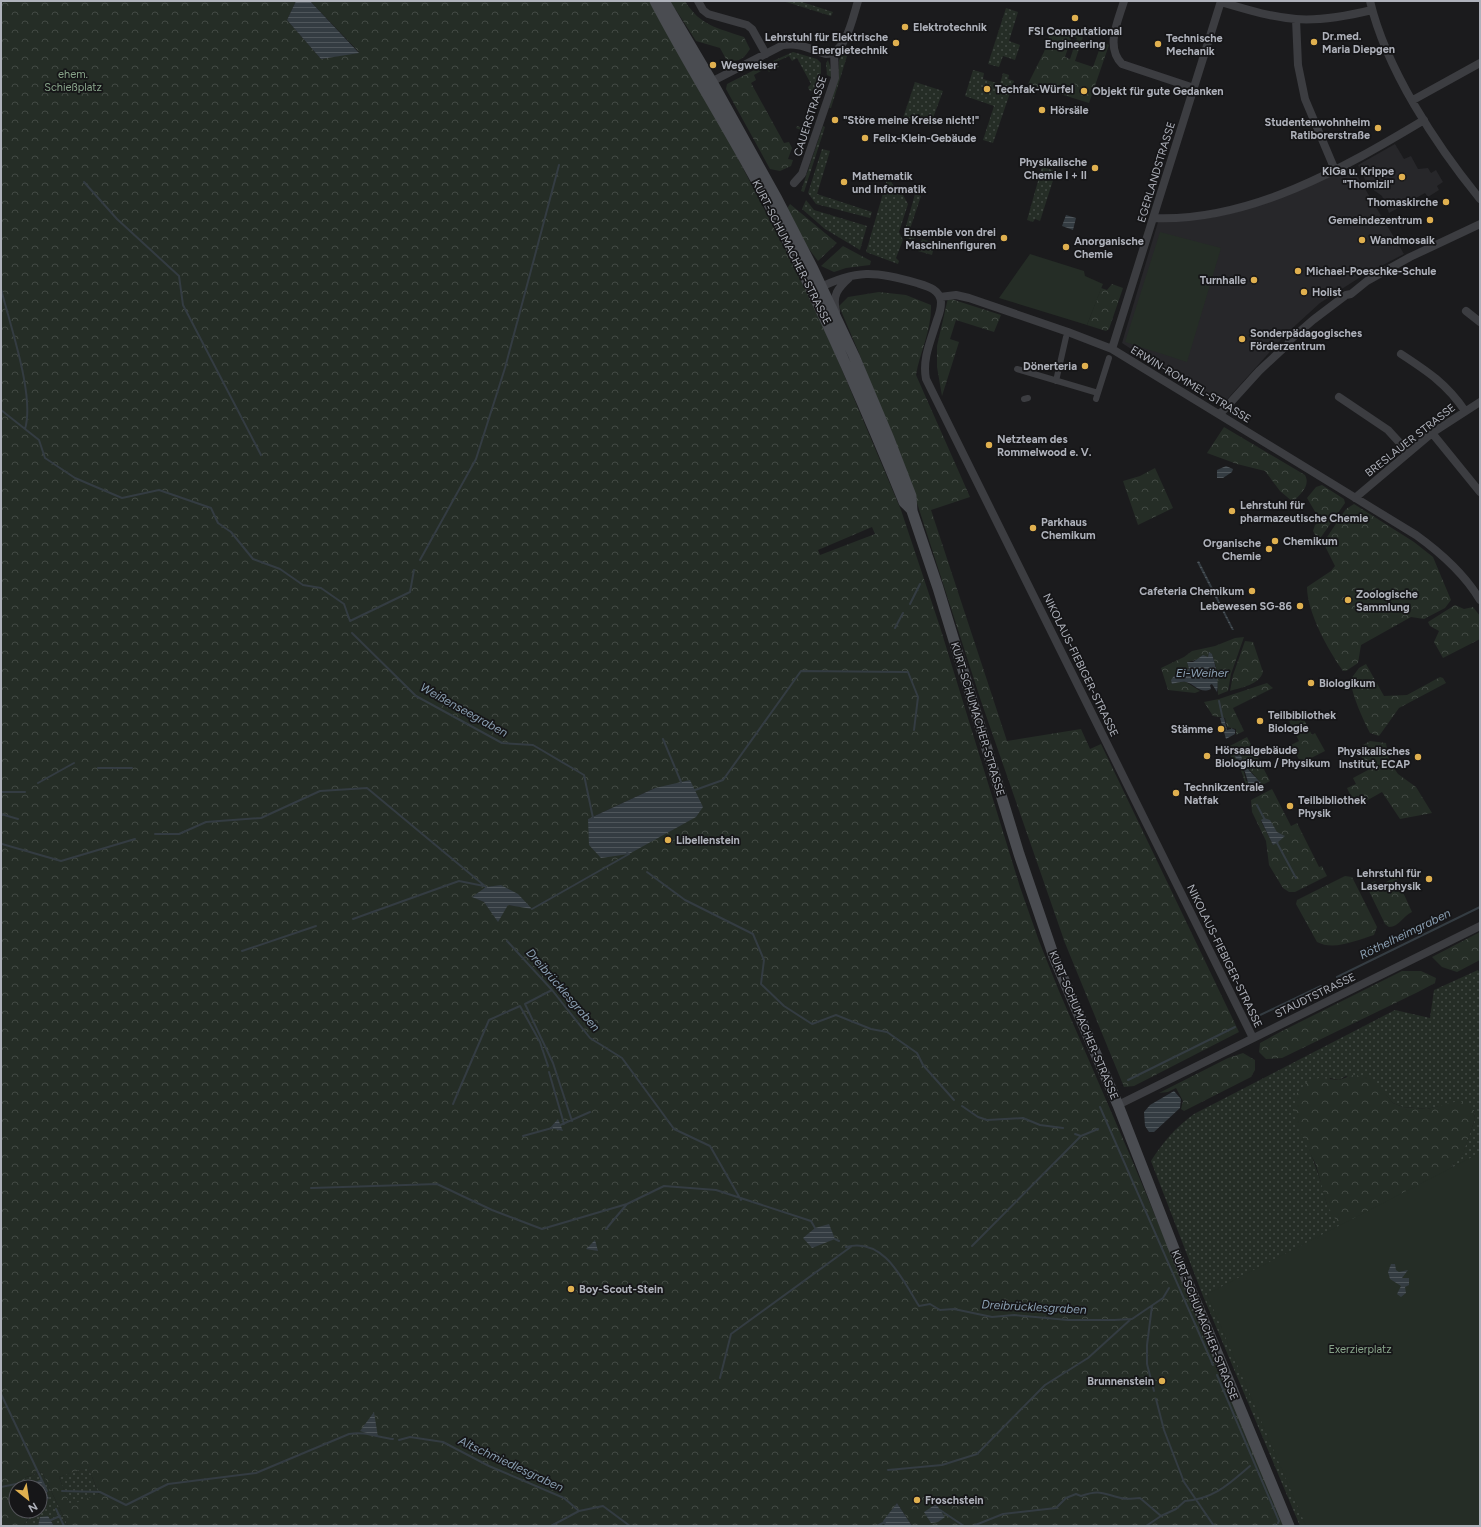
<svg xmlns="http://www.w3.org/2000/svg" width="1481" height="1527" font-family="Figtree,sans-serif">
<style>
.built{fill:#27272a}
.grass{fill:url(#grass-dots);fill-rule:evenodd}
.forest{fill:url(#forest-crowns);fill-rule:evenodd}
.green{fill:#252d26}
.water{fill:url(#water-rules)}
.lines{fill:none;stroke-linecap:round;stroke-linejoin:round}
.stream{stroke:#343c42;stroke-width:2}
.pedestrian{stroke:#3c3d41;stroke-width:6}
.minor{stroke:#3c3d41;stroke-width:8}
.secondary{stroke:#4a4c51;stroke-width:11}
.poi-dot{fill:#e0b04f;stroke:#161618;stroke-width:1.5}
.labels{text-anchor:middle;stroke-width:3.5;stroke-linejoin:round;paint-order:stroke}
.poi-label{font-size:11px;font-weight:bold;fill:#afb2bb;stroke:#161618;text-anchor:start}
.park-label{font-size:11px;fill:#88a48a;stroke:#161618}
.street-label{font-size:11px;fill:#afb2bb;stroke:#161618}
.water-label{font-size:12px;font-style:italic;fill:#8a9fb2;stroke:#161618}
</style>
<defs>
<pattern id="grass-dots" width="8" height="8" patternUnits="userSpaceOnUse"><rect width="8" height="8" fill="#252d26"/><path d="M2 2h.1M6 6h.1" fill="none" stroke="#424944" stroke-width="1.8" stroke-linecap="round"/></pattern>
<pattern id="forest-crowns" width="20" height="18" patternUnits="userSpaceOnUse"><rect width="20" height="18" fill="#252d26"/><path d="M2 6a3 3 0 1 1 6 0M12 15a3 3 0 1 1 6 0" fill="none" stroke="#424944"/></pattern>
<pattern id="water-rules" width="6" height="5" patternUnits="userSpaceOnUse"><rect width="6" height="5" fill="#343c42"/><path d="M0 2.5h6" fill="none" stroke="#4f565b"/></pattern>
</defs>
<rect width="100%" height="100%" fill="#1b1b1d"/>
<path class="built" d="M1395,144l9,15 7,-3 7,13 10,-1 3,5 5,-3 7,12 -6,4 2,4 -11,7 -3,-4 -36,20 -7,-17 -14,-10 -10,-21z
M1352,167l52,87 -42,22 -42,27 -34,31 -64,71 -59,-35 -41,-27 36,-121 51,-4 24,-5 55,-18z"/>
<path class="grass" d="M783,1h16l34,11 -2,4z
M1006,8l12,4 -9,29 11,4 -5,15 -12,-4 -4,11 -11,-3z
M844,51l4,2 -17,55h-2l9,-30 1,-18z
M793,52l24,7 4,4v10l-18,58 -7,-3 1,-2 6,2 11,-36 -5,-2 -1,-3 3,-3 -14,-26 -5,3 -3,-5 -13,6 3,5 -2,1 -4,-7z
M828,60l3,9v8l-4,-2 -1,-12z
M973,70l11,3 -1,6 17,5 3,-11 6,2 -1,4 6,2 -21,62 -10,-3 11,-34 -29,-10z
M915,82l28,9 -13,35 -27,-8z
M823,126l2,1 -21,65 -3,-1z
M822,149l8,2 -13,43 55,18 -2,6 -54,-14 -8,-11z
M1042,167l14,4 -16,50 -5,-2 -2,3 -6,-2z
M888,176l9,16 6,3 5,9 -9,28 4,8 -7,18 3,3 -1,3 -32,-12z
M915,194l6,2 -13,39 7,2 -1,3 -8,-2 -2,-5z
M806,200l8,10 53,16 -7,24 -35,-21 -23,-20z
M922,239l13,4 -3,12 -14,-4z
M1478,970l2,4v552h-180l-97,-230 -52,-135c12,-19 25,-34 43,-47l201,-104 35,8 4,-28zM1346,1076l40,19 7,8 10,4 24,2 13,-3 34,4 1,9 -14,39 -8,6 -10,19 -116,22 -5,-20 -12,-34 20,-73 9,2z
M88,1466l11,29 -29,11 -11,-29z
M42,1472l26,54h-14l-5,-8h-9l-2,8h-15l6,-8v-7h11v-10l9,-2 -7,-20 -13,8h-8l5,-10z"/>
<path class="forest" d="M1,1h295l-9,19 34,39 38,-7 -49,-51h340l82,146 73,141 26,56 70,166 39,117 80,260 19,54 20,50 73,169 152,366h-372l-15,-23 -13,20 1,3h-817l-26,-54 -16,5 -5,10h-5v24h13v6l-6,9h-22zM872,527l3,7 -55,21 -2,-5zM655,788l48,19 -115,12zM473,897l59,11 -24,-3 -15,9 -9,-12zM88,1467l11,27 -29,11 -11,-28z
M667,1h18c15,25 33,27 59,36l6,12c-7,11 -12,14 -24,10l-6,-11 -24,-7 -20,-31z
M1052,27l31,10 -8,24 18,6 9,-25 7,3 -20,58 -61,-19 16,-32zM1072,36l5,2 -7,21 -5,-2z
M766,64l4,7 -1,1 -3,-4 -12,7 2,5 -5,3 33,60 5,-1 3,6 -4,11 5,1 -2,6 -11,5 -10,-2 -44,-80 1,-5z
M790,204l47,39 -19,18 -15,-20 -17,-31z
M843,246l28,15 -1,4 -24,3 -12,4 -13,-6z
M1112,284l11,4 -14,41 -3,2 -19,-6 14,-37 6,2z
M879,292l27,3 25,10c1,24 -11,47 -15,70l54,122 -39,13 76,231 74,-12 9,20 11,-5 138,288 -105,54 -10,1 -59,-144 -84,-242 -63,-195 -59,-153 -20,-47 9,-9z
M948,298l53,17 -7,17 -38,-12 -6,19 9,3 -17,54 -5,-29v-21z
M1224,427l81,48c6,11 -5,19 -12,27l-13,-11 -15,-20 -28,-7 -30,-11z
M1155,468l18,40 -35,17 -15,-44 17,-5z
M1322,485l22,14 1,4 -26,37h-1l-5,-9 2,-6 9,-6 -3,-5 -4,1 -10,-17 9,-11z
M1354,504l60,38 19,15 18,43 -6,8 -21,11 -13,-2 -50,28 -3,18 -12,8h-3c-15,-21 -36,-59 -36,-84l24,-16 4,-5 -10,-20v-6l21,-31z
M1455,605l9,4 9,-2 7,9v23l-37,19 -9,-16 5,-11 -9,-5 -2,-4z
M1244,637l-13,37 -3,17 -10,4 -2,-28 -4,-13 -3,-1 -1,4 -21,5 2,7 -6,-1 -3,14h6l14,9 -5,2 -27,-3 -7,-22 23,-11 8,-6 23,-5 20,-8z
M1245,641l8,1 10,30c-4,13 -21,15 -33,19l3,-16z
M1366,664l18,32 23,-1 33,-18 3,1 3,5 -47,25 -20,28 -9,-3c-9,-18 -16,-33 -20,-53l9,-12z
M1267,683l6,5 -40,20 11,23 -8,4v-6l-9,-2 -2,-9 -12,-2 -9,-14 15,-3z
M1301,714l11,21 3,-2 10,18 -24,12 -10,-18 8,-4 -10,-20z
M1247,737l23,44 -23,12c-4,-23 -7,-27 -23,-44zM1240,750l2,11 19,22 -15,-2c-2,-11 -6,-19 -6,-31z
M1370,741l16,2 3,18 9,13 18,13 16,26 -32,6 -18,-27 -16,9 -13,-1 -6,-12 9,-4 -3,-6 15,-8 -8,-16 6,-3 -3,-6z
M1272,789l19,37 6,-3 22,44 3,-1 5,10 -32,16h-6l-6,-4 -14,-23 -3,-24 -14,-29 -1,-12zM1264,818l13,14 7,4 -11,9 -12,-24z
M1345,876l7,1 25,50 -3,8c-17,5 -40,16 -57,7l-21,-38 1,-4z
M1396,877l16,35c-9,4 -13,15 -23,15l-4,-3 -18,-37 1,-3 7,-3 3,5z
M1480,932v28l-23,12 -15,-5 -10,-10z
M1402,971h19l15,7 -1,5 -17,9 -136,66 -16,1 -7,-7 1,-9 20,-11z
M1243,1053l12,7v10l-4,7 -67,34 -3,-2 2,-8 -7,-13 -8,4 -9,1 69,-35z
M1353,1075l14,1 11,9 15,18 10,4 24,2 31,-8 8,2 8,7 1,9 -14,40 -8,5 -10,19 -102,46 -14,-24 -11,-40 -17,-35 -5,-18 3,-19 9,-10 13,-5 20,2z"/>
<path class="green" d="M1160,232l61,16 -34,114 -62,-20z
M1030,254l54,17 1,5 18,8 -16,41 -88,-27z
M1480,1153v373h-174l-99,-232z"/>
<path class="water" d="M296,1h14l49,52 -38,6 -34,-39z
M1066,215l10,3 -3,12 -11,-4z
M1226,466l7,3 -1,3 -9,6h-6v-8z
M1199,561l35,69h-2l-35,-68z
M1209,652l3,2c4,13 7,25 5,38l-5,-8 -2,1 1,4c-11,5 -15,-4 -25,-7 -4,-1 -10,1 -14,2l-1,-4 3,-4h5v-7h10l-2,-7h6l10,-7 5,2z
M1220,718h4l3,12 4,-1v-1l4,2v4l-9,5z
M1236,748l4,2c2,16 11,22 21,33l-11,6 -5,-17 -13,-20z
M690,780l13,27 -7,10 -67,37 -28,4 -12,-13 -1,-26 67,-31z
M1264,818l6,2 7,12 8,4 -8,7 -4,2 -12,-25z
M501,885l17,9 14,15 -24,-4 -10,17 -14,-20 -12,-5 14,-10z
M1174,1091l7,8 -1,9 -26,24h-5l-4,-6 -1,-14 6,-7z
M558,1119l5,12 -13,-3z
M829,1224l6,15 -23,9 -9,-10 12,-10z
M595,1240l3,11 -12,-2z
M1391,1264h4l1,6 3,2 9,-2 -6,8h7v7l-4,2 1,6 -5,4 -4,-3 4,-8 -11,-7 -2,-7z
M374,1412l4,25 -18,-6z
M42,1479l7,20 -9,2v-14h-11v-2z
M897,1503l15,23h-27l-2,-5z
M936,1504l9,13 -7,5 -7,1 -7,-11z
M48,1516l6,10h-16l2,-9z"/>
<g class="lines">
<path class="stream" d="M84,182l33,37 62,57 4,29 78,150
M1,289c9,36 34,107 24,140
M1,410l38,30 6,18 30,20 47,20 37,-8 52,18 7,15 13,9 22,27 27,10 23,16 18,3 23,16 6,17 60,-29 4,-22
M420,560l56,-101 29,-91 54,-203
M910,604l10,-20
M895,628l8,-15
M352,633l64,63 86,47 31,2 51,30 9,43
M1219,701l4,19
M663,739l18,43
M98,768h34
M38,783l36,-20
M695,790l28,-10 78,-109 107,1 10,25 -4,33
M2,792h23
M1257,805l8,15
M1,814l17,5
M155,834h24l27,-12 55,-4 59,-27 47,-3 119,99
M1276,841l20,37
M2,844l59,17 74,-22
M647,872l38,28 68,34 11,26 -3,24 23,22 28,18 24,-9 35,14 16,3 30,21 6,12 31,35
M532,909l97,-55 -2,-1
M353,919l106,-38 25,5
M507,941l45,49 38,48 32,20 52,71 36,17 31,54
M242,951l74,-25
M1337,977l143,-70
M552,990l-27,14 28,59 19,58
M1254,1018l67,-32
M549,1072l15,52
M1128,1080l107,-53
M453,1104l36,-84 31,-14 20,36 8,24
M962,1106l16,11 9,3 36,-2 17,7 23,3
M1100,1107l113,258
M558,1126l32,-14
M1075,1134l6,2
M523,1136l29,-8
M311,1188l126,-4 55,26 50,19 85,-25
M606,1229l21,-25 37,-18 52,4 95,31 4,7
M835,1239l4,2
M972,1246l109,-110 17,-7
M846,1247c38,-10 56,32 73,59l11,-2 10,6 14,-1 38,8 22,-2 54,5h46l18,-1 31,-21 6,-10
M1152,1306l-5,39v19l7,27
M1217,1375l62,146 -1,2
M720,1378l11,-44 121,-88
M1,1394l46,97
M1156,1399l8,31 20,52 30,44
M399,1440l11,-3 33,5 46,24 75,32 15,13 24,-5 27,20
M888,1470l54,-5 35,-11 68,-69 43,-27 43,-39
M1,1487l20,-4 13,4
M62,1491l38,1 26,13 42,-21 88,-11 93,-39c15,-3 28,3 44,5
M56,1509l8,17
M940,1510l24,16
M51,1520l9,-4
M551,1526l28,-15
M877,1526l8,-4
M973,1526l30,-12 53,-6 10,-10 10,-4 5,2c20,-7 22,-2 40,2 6,2 13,0 19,0l21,18 15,-7 9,-8c29,-2 44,-17 65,-35
M1146,1526l15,-10
M1274,1526l1,-1"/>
<path class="pedestrian" d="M1017,369l81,24
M1056,381l10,-44
M1024,399l4,-1
M1096,399l13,-41"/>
<path class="minor" d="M698,1l5,9 5,4 39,11 5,4 14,25
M1124,1c-6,20 -19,46 -2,63l72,24
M1370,1c16,68 66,144 110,198
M1221,2c24,7 49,15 75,17 25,2 51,-3 76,-9
M1296,19l2,46 7,34 30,71
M707,84l76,-39c12,-2 20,1 31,5 3,1 8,3 12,4 20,1 27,-38 32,-53
M1413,100l67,-37
M794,183l8,-9 33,-96 -1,-26
M1154,218c96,4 190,-50 270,-98
M817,289c39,-20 59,-18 100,-6 10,3 23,6 24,19 0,6 -2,13 -4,18 -6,20 -15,39 -11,59l327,659
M940,297l16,-2 13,3 99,34 44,17 304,186c25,18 48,38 64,65
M836,311c-4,-16 2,-23 13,-33
M1466,311l14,11
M1112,349l109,-348
M1401,354c26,17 46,30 64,57
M1339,397l49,33 20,22
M1220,414l39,-43 29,-27 2,-4 23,-20 33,-25 5,-1 16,-13 43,-24 70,-33
M1432,433l48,59
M1355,498l77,-65 48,-31
M1118,1105l362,-179"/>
<path class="secondary" d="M655,1c36,69 78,134 114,203 50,97 94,197 135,298l8,8
M664,1l48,81 65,117 36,70 41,87 35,83 22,57 1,15 26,77 81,266 35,103 64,148 58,149 113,272"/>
</g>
<g class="poi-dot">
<circle cx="1075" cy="18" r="4"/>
<circle cx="905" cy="27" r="4"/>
<circle cx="1314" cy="42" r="4"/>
<circle cx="896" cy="43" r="4"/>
<circle cx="1158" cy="44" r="4"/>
<circle cx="713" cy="65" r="4"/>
<circle cx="987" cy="89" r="4"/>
<circle cx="1084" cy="91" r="4"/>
<circle cx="1042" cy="110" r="4"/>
<circle cx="835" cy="120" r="4"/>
<circle cx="1378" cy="128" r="4"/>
<circle cx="865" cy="138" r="4"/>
<circle cx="1095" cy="168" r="4"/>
<circle cx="1402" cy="177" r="4"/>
<circle cx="844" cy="182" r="4"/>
<circle cx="1446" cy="202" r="4"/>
<circle cx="1430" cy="220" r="4"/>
<circle cx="1004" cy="238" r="4"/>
<circle cx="1362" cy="240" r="4"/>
<circle cx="1066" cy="247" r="4"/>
<circle cx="1298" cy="271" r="4"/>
<circle cx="1254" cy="280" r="4"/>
<circle cx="1304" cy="292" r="4"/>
<circle cx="1242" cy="339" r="4"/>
<circle cx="1085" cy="366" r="4"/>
<circle cx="989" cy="445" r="4"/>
<circle cx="1232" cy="511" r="4"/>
<circle cx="1033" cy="528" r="4"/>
<circle cx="1275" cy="541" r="4"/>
<circle cx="1269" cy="549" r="4"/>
<circle cx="1252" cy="591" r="4"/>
<circle cx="1348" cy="600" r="4"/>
<circle cx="1300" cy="606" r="4"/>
<circle cx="1311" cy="683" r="4"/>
<circle cx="1260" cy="721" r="4"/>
<circle cx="1221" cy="729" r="4"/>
<circle cx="1207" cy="756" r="4"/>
<circle cx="1418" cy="757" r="4"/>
<circle cx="1176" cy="793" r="4"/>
<circle cx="1290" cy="806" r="4"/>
<circle cx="668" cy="840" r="4"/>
<circle cx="1429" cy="879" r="4"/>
<circle cx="571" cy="1289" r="4"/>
<circle cx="1162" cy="1381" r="4"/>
<circle cx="917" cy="1500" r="4"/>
</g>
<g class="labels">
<g class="poi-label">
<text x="913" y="31">Elektrotechnik</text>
<text x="1075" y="35" text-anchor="middle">FSI Computational<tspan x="1075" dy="13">Engineering</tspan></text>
<text x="1322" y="40">Dr.med.<tspan x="1322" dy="13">Maria Diepgen</tspan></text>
<text x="888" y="41" text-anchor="end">Lehrstuhl für Elektrische<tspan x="888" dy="13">Energietechnik</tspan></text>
<text x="1166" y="42">Technische<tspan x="1166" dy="13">Mechanik</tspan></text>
<text x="721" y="69">Wegweiser</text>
<text x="995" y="93">Techfak-Würfel</text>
<text x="1092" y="95">Objekt für gute Gedanken</text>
<text x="1050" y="114">Hörsäle</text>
<text x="843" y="124">"Störe meine Kreise nicht!"</text>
<text x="1370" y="126" text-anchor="end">Studentenwohnheim<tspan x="1370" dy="13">Ratiborerstraße</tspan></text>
<text x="873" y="142">Felix-Klein-Gebäude</text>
<text x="1087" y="166" text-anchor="end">Physikalische<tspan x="1087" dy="13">Chemie I + II</tspan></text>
<text x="1394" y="175" text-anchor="end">KiGa u. Krippe<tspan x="1394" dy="13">"Thomizil"</tspan></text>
<text x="852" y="180">Mathematik<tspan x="852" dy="13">und Informatik</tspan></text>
<text x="1438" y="206" text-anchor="end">Thomaskirche</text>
<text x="1422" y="224" text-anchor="end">Gemeindezentrum</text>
<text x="996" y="236" text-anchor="end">Ensemble von drei<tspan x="996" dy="13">Maschinenfiguren</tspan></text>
<text x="1370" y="244">Wandmosaik</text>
<text x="1074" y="245">Anorganische<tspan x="1074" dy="13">Chemie</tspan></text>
<text x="1306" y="275">Michael-Poeschke-Schule</text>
<text x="1246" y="284" text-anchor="end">Turnhalle</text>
<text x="1312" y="296">Holist</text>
<text x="1250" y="337">Sonderpädagogisches<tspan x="1250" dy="13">Förderzentrum</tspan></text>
<text x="1077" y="370" text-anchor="end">Dönerteria</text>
<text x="997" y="443">Netzteam des<tspan x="997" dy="13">Rommelwood e. V.</tspan></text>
<text x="1240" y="509">Lehrstuhl für<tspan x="1240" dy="13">pharmazeutische Chemie</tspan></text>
<text x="1041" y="526">Parkhaus<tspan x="1041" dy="13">Chemikum</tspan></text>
<text x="1283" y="545">Chemikum</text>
<text x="1261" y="547" text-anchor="end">Organische<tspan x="1261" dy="13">Chemie</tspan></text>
<text x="1244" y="595" text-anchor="end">Cafeteria Chemikum</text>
<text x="1356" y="598">Zoologische<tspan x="1356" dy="13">Sammlung</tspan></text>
<text x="1292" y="610" text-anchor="end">Lebewesen SG-86</text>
<text x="1319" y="687">Biologikum</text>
<text x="1268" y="719">Teilbibliothek<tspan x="1268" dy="13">Biologie</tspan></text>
<text x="1213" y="733" text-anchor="end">Stämme</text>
<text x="1215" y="754">Hörsaalgebäude<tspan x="1215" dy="13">Biologikum / Physikum</tspan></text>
<text x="1410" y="755" text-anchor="end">Physikalisches<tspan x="1410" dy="13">Institut, ECAP</tspan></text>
<text x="1184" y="791">Technikzentrale<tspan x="1184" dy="13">Natfak</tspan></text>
<text x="1298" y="804">Teilbibliothek<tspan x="1298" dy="13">Physik</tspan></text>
<text x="676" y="844">Libellenstein</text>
<text x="1421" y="877" text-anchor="end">Lehrstuhl für<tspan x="1421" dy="13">Laserphysik</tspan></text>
<text x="579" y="1293">Boy-Scout-Stein</text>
<text x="1154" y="1385" text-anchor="end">Brunnenstein</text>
<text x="925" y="1504">Froschstein</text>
</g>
<g class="park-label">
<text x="73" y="78">ehem.<tspan x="73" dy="13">Schießplatz</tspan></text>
<text x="1360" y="1353">Exerzierplatz</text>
</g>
<g class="street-label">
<text transform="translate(810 116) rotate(-72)" y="4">CAUERSTRASSE</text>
<text transform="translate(1156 172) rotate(-73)" y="4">EGERLANDSTRASSE</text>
<text transform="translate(792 252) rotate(63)" y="4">KURT-SCHUMACHER-STRASSE</text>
<text transform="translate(1191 384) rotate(31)" y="4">ERWIN-ROMMEL-STRASSE</text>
<text transform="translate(1410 440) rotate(-38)" y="4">BRESLAUER STRASSE</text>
<text transform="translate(1081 665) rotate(64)" y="4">NIKOLAUS-FIEBIGER-STRASSE</text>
<text transform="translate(978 719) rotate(73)" y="4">KURT-SCHUMACHER-STRASSE</text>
<text transform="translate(1225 956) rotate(64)" y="4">NIKOLAUS-FIEBIGER-STRASSE</text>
<text transform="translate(1315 995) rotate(-26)" y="4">STAUDTSTRASSE</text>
<text transform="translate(1084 1025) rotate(67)" y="4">KURT-SCHUMACHER-STRASSE</text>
<text transform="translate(1205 1325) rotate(68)" y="4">KURT-SCHUMACHER-STRASSE</text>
</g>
<g class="water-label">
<text x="1202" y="677">Ei-Weiher</text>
<text transform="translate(464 710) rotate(29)" y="4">Weißenseegraben</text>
<text transform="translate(1405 934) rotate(-26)" y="4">Röthelheimgraben</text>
<text transform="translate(563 990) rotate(49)" y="4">Dreibrücklesgraben</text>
<text transform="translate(1034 1307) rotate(3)" y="4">Dreibrücklesgraben</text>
<text transform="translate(511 1464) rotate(25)" y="4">Altschmiedlesgraben</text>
</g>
</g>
<rect width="1481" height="1527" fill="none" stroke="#afb2bb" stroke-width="4"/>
<g transform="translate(28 1499) rotate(150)"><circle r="19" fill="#161618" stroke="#535459"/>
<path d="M0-3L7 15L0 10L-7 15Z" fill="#e0b04f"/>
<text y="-6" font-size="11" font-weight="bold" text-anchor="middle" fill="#afb2bb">N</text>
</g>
</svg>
